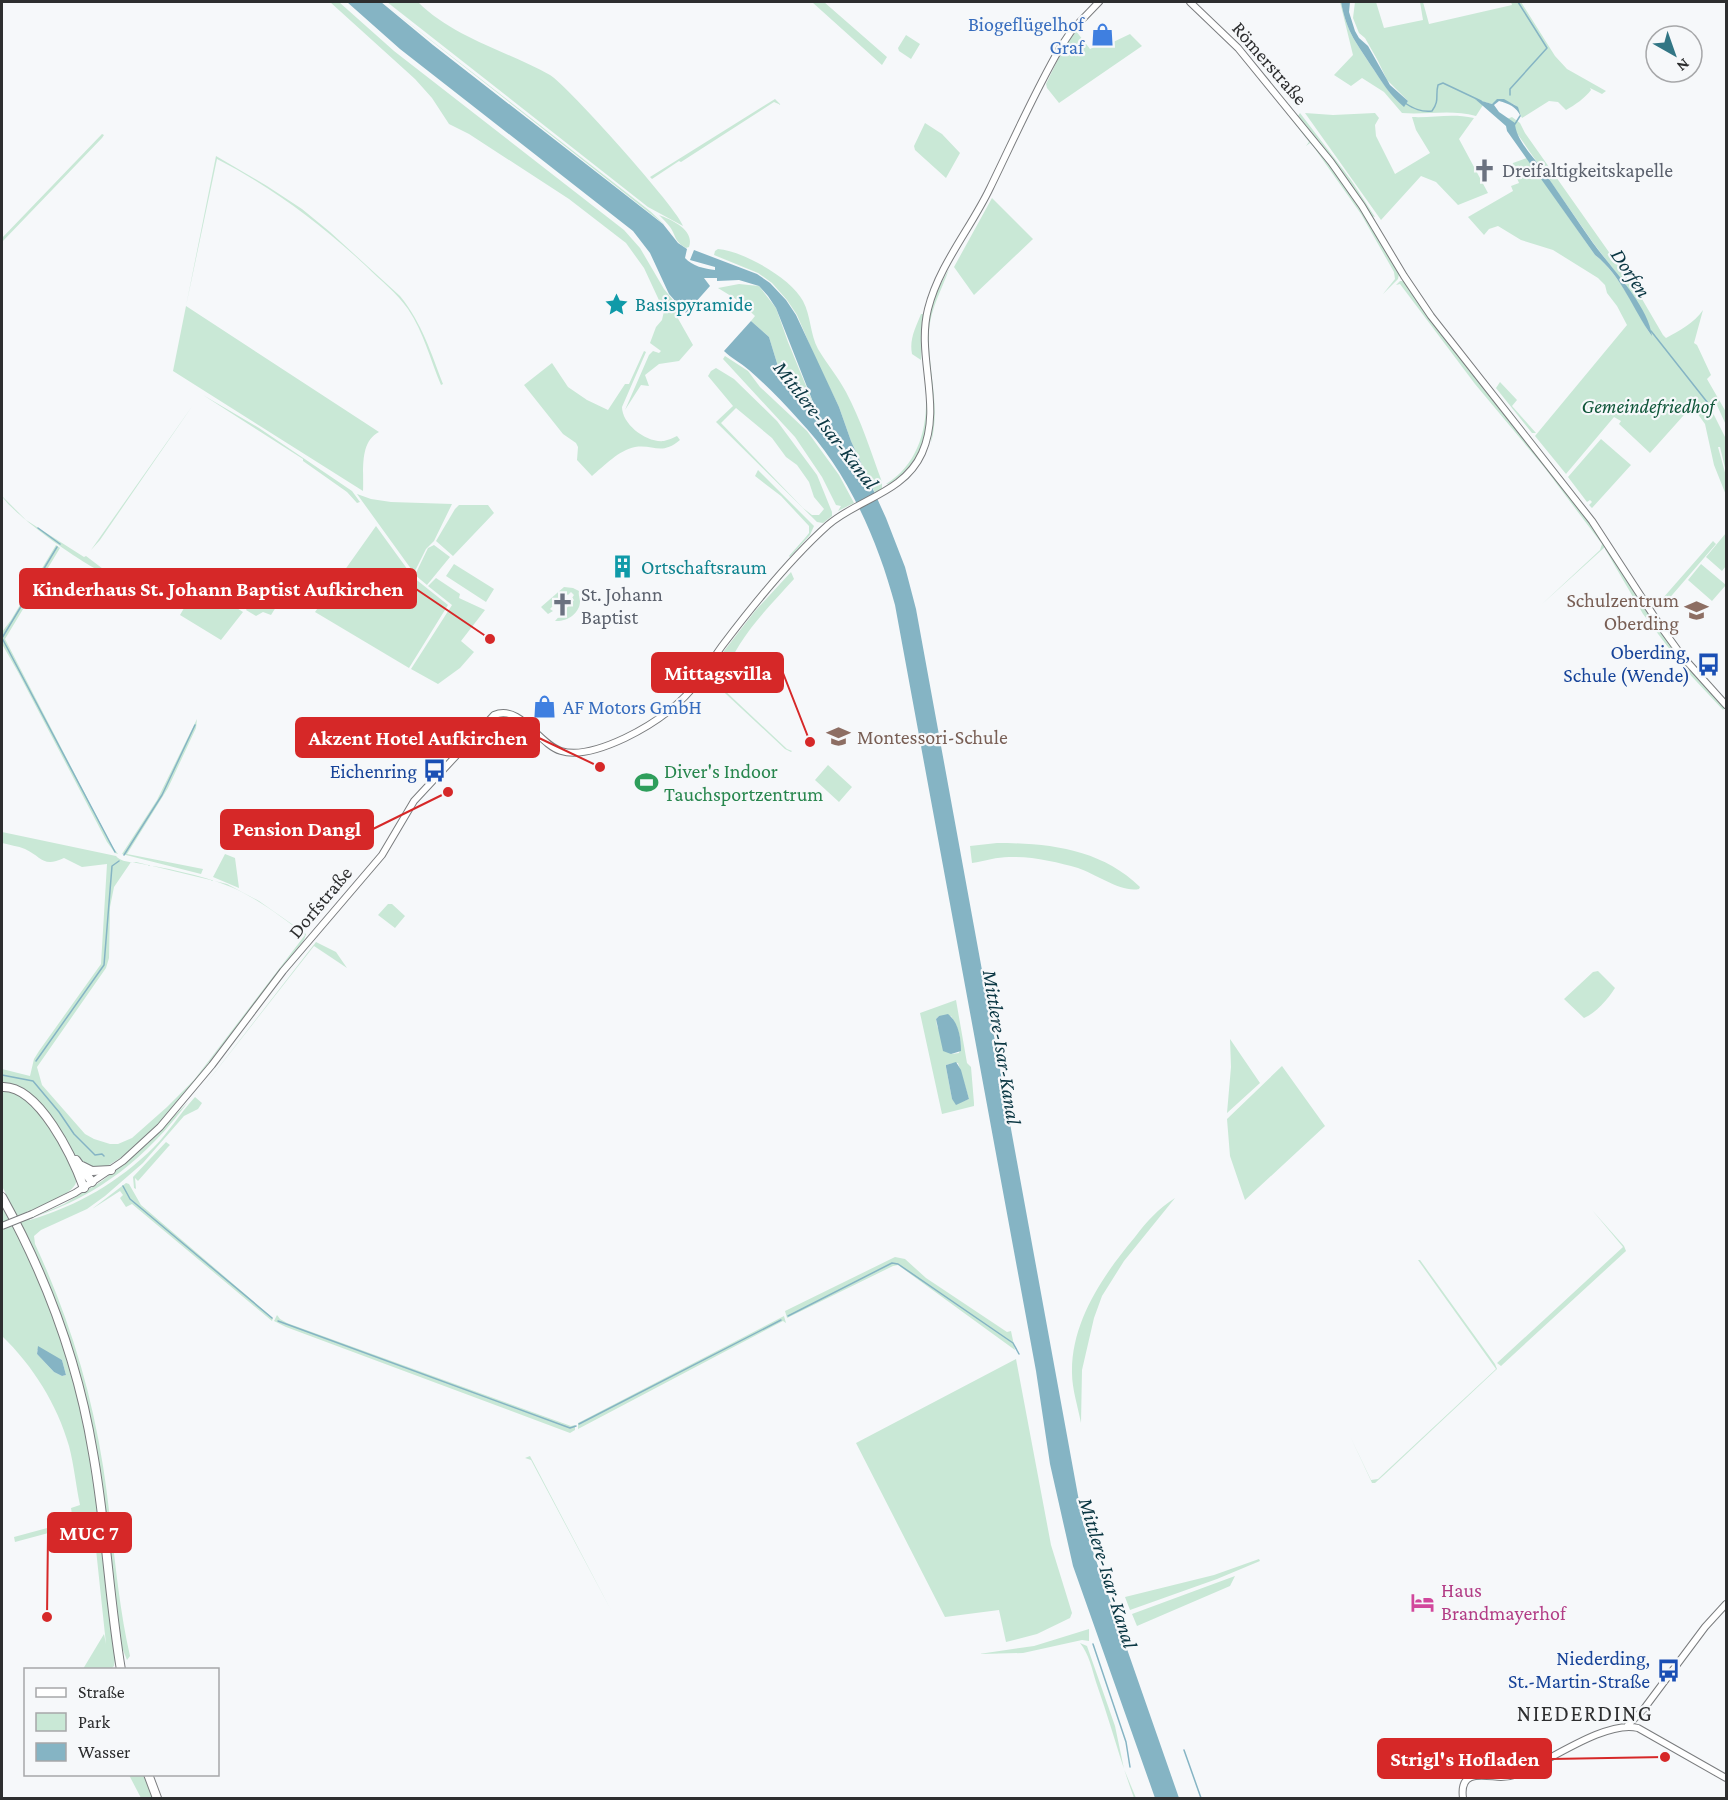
<svg xmlns="http://www.w3.org/2000/svg" width="1728" height="1800" font-family="'Crimson Pro',serif">
<style>
.green{fill:#c9e8d6;fill-rule:evenodd}
.water{fill:#85b4c4}
.lines{fill:none;stroke-linecap:round;stroke-linejoin:round}
.stream{stroke:#85b4c4;stroke-width:1.5}
.tertiary-casing{stroke:#7a7c7e;stroke-width:8}
.trunk-casing{stroke:#7a7c7e;stroke-width:10}
.tertiary{stroke:#fff;stroke-width:6}
.trunk{stroke:#fff;stroke-width:8}
.tertiary-bridge-casing{stroke:#7a7c7e;stroke-width:8;stroke-linecap:butt}
.tertiary-bridge{stroke:#fff;stroke-width:6}
.labels{text-anchor:middle;stroke-width:4.5;stroke-linejoin:round;paint-order:stroke}
.shop-label{font-size:20px;fill:#366cbe;stroke:#f6f8fa;text-anchor:end}
.street-label{font-size:20px;fill:#2d2e2f;stroke:#f6f8fa}
.worship-label{font-size:20px;fill:#5b616d;stroke:#f6f8fa;text-anchor:start}
.culture-label{font-size:20px;fill:#0d838f;stroke:#f6f8fa;text-anchor:start}
.park-label{font-size:20px;font-style:italic;fill:#0f5639;stroke:#f6f8fa}
.education-label{font-size:20px;fill:#785e54;stroke:#f6f8fa;text-anchor:end}
.transit-label{font-size:20px;fill:#164399;stroke:#f6f8fa;text-anchor:end}
.leisure-label{font-size:20px;fill:#27864d;stroke:#f6f8fa;text-anchor:start}
.hotel-label{font-size:20px;fill:#b23c85;stroke:#f6f8fa;text-anchor:start}
.water-label{font-size:21px;font-style:italic;fill:#093642;stroke:#f6f8fa}
.quarter-label{font-size:22px;letter-spacing:1.5px;fill:#2d2e2f;stroke:#f6f8fa}
.leader{fill:none;stroke:#d62828;stroke-width:2}
.callout-dot{fill:#d62828;stroke:#f6f8fa;stroke-width:2}
.callout{fill:#d62828;stroke:#d62828;stroke-width:2}
.callout-label{font-size:21px;text-anchor:middle;font-weight:bold;fill:#fff}
</style>
<rect width="100%" height="100%" fill="#f6f8fa"/>
<path class="green" d="M330,2h9l55,49 230,179 16,18 24,41 13,16 -1,10 17,30 -14,16 -20,3 -14,11 4,11 -8,-1 -16,25 24,-55 4,-4 6,2 2,-2 -11,-8 6,-16 6,-7 2,-9 -20,-43 -18,-25 -57,-44 -100,-65 -20,-10 -17,-26 -17,-19z
M382,2l268,209 15,14z
M387,2h31c36,36 89,49 132,73 16,9 130,136 133,151l-35,-19z
M812,2h12l63,55 -5,8z
M1340,2h1c6,32 16,41 33,68 10,15 16,24 30,36l4,-5 -21,-21 -9,-19 -13,-23 -6,-5 -6,-15 2,-16h21l8,26 39,-8 -3,-18h3l6,22 83,-19 -1,-3h10l34,54 12,13 39,22 -4,3 -12,-6 1,2c-6,8 -16,15 -25,20l-8,-8 -9,-1 -27,17 -7,-13 -14,-6 -9,5 -15,-4 6,5 -7,11c-25,-7 -49,-1 -74,-3l-18,-21 -22,-14 -11,8 -17,-11 19,-20z
M1076,31l14,18 12,-6 5,2 23,-11 12,12 -83,57 -12,-15 -1,-4 16,-33z
M906,35l14,9 -9,15 -12,-8 -1,-3z
M775,99l6,6 -7,-3 -93,60 -2,-1 -27,18 -2,-2z
M1287,109l53,68 59,97 -1,5 -15,15 12,-15 -1,-7 -33,-58 -48,-68 -3,-3 -4,3 3,-4 -24,-31z
M1300,113l51,67 24,37 -4,-1 -34,-50 -39,-50z
M1305,113l28,2 42,-2 4,5 -4,7 1,11 19,38 35,-21 -14,-23 -4,-13c22,1 39,-4 62,1l-15,21 29,54 -30,12 -22,-23 -15,-6 -40,44z
M1512,117l8,6 5,10 117,166 21,36 3,3c13,-7 28,-15 37,-28l-9,33 3,2 14,30 -4,4 19,33v13l-10,-22 -6,4 16,32v33l-6,-25h-2l8,29v19l-12,-30 -9,-41 -13,-18 -42,47 -31,-29 2,-3 -7,-4 -48,57 -31,-38 92,-111 -10,-19 -10,-13 -2,-8 -7,-7 -45,-28 -32,-10 -23,-14 -9,3 -5,6 -16,-18 45,-26 -2,-5 8,-3 -7,-17 1,-3 14,-5 68,97c26,21 39,53 56,80l-23,-47 -34,-44 -87,-125z
M925,123l17,11 18,19 -14,25 -31,-28 -1,-4z
M102,134l2,1 -2,3 -100,104v-4z
M216,156l51,30 35,23 28,23 70,64c22,27 31,57 43,88l-2,1c-11,-26 -17,-52 -33,-76 -11,-16 -28,-29 -42,-43 -45,-42 -94,-79 -149,-107l-31,147 193,126c-20,10 -15,39 -16,59l-190,-120z
M992,198l41,41 -59,56 -20,-28z
M659,215c13,5 36,15 30,32l-3,1c-13,-8 -9,-11 -16,-21 -3,-4 -7,-8 -11,-12z
M718,249c25,2 73,29 85,52 8,15 7,33 15,48 9,15 20,28 28,43 15,28 25,60 36,90v8l-7,3 -24,-52 -12,-34 -22,-45 -20,-47 -10,-15 -15,-17 -14,-10 -44,-18 1,-4z
M949,269c-8,23 -20,42 -20,67 -1,37 12,70 2,107l3,-38 -7,-69 3,-23 4,-17z
M1400,281h4l167,215 34,48v3l-64,58 59,-55 2,-6 -58,-77 -69,-83 -75,-100 -4,1z
M739,284l20,2 17,22 12,34 25,61 -33,-30 -11,-36 -18,-16 4,-5 -16,-15 -21,-13z
M921,314h3l-3,46 -9,-6c-3,-15 4,-27 9,-40z
M644,351l2,1 -24,55c0,17 24,36 42,34 4,-1 9,-3 13,-5l3,4c-19,16 -26,4 -45,7 -16,3 -31,19 -43,29l-15,-16 1,-13 -2,-4 -13,-9 -39,-49 28,-22 16,24 19,13 21,10 17,-26h4z
M725,356l23,15 12,16 47,44 32,44 15,28 -16,8 3,-5 -5,-1 -14,-28 -27,-40 -72,-78z
M716,368l18,11 43,42 40,54 15,37v4l-9,7 -6,-1 -101,-100 17,-16 -25,-30 3,-5zM736,408l36,30 14,19 11,8 12,17 5,15 10,12 -5,6h-7l-9,-7 -82,-85z
M1500,382l17,18 -5,6 24,27h-4l-36,-45z
M203,395l56,33 93,63 8,11 -3,1 -10,-11 -44,-31v-2z
M926,397h1c4,28 -5,59 -25,78 -5,4 -9,9 -16,9 31,-19 41,-53 40,-87z
M193,405l-93,135 -9,10z
M1601,439l30,26 -39,43 -3,-3 3,-3 -2,-2 -3,2 -19,-25z
M758,470l56,56 -4,9 -20,22 -1,-1 16,-18 4,-5v-7l-28,-30 -26,-20z
M357,494l14,5 20,3 61,2 -18,37 -8,8 -12,24z
M2,496l24,24 58,37 2,-1 25,19c-18,-2 -100,-62 -109,-79z
M459,505h29l6,8 -41,43 -17,-15 19,-32z
M376,526l37,51 35,28 -39,63 -94,-56z
M1726,533v33l-4,5 -16,-14z
M1713,541l3,3 -49,57 -4,-3z
M56,545l4,3 -55,91 107,207 6,8 -3,-1 -8,-11 -89,-170 -16,-28v-12l9,-12z
M434,545l16,12 -23,28 -12,-10 13,-27z
M1605,549h2l67,100 52,60 -1,-1 -2,2 -40,-43 -40,-53z
M454,564l40,25 -8,13 -40,-26z
M1701,564l25,21 -14,16 -24,-21z
M791,572l3,7c-28,31 -59,61 -71,101h-6v2l4,5 66,62 5,2 -1,1 -6,-3 -73,-68 12,-30 31,-40z
M436,578l24,16 -1,4 26,12 -24,31 13,11 -14,16 -22,16 -27,-15 41,-64 -24,-19z
M196,582l47,30 -22,28 -41,-25 14,-24z
M263,583l20,13 -12,19 -8,-3 -7,4 -10,-6z
M564,587l9,1 6,3c-1,4 1,7 1,10 0,13 -14,21 -25,20l19,-21 -2,-2 2,-3 -3,-3 -3,3 -3,-2 -15,16 3,2 -5,3 -7,-7z
M197,719l-1,9 -28,60 -41,66 76,15 -2,5 -79,-20 35,-54z
M828,765l24,22 -13,15 -24,-22z
M2,832l114,24c4,5 14,7 20,6l91,22 32,17 47,33 -2,6 -133,171 -43,42 -19,12 -13,4 -14,-5 -11,-12 -40,-57 -16,-10 -13,-1v-15l28,7 4,-17 5,-8 62,-87 6,-100 -25,3 -18,-9c-21,10 -22,-1 -39,-9 -7,-3 -16,-4 -23,-6zM131,862c33,6 69,12 100,25 26,11 52,31 74,48l-111,145 -27,27 -35,31 -14,6h-8l-16,-5 -9,-5 -43,-49 -5,-18 69,-99 3,-10 1,-51 4,-20z
M997,843c52,0 104,6 143,44l-1,2c-17,4 -43,-15 -61,-21 -20,-6 -47,-12 -69,-11 -12,0 -24,4 -37,6l-2,-17z
M225,854l10,4 4,30 -26,-11z
M388,904h4l13,12 -10,12 -17,-13z
M316,942l20,10 11,16 -33,-22 -113,144z
M1598,971l17,17c-7,11 -19,25 -31,30l-20,-19 29,-27z
M956,1000l11,63 4,4 3,36v3l-32,8 -22,-101zM939,1016h12c7,11 12,24 8,37l-8,1 -14,-28 -1,-7zM953,1063h5l11,36 -13,5 -4,-5 -6,-32v-2z
M1230,1039l30,44 -33,30 4,-46z
M1282,1066l43,60 -80,74 -15,-44 -3,-37z
M2,1091c7,0 15,1 21,6 13,9 56,71 53,85 -1,11 -39,28 -49,29l3,9c47,-14 89,-38 124,-73 15,-15 26,-34 41,-50l7,6 -4,6 -14,7 -41,47 -38,33 -18,13 -46,21 -7,6 1,8c33,71 56,145 68,222 10,64 13,128 27,190l-3,4 -6,-15 -42,-272 -11,-37 -22,-59 -44,-91z
M188,1102c-41,55 -88,93 -154,115l30,-13 38,-23 44,-36z
M166,1142l4,3 -2,2 -30,34 -3,-3 1,11 -2,-1 -1,-11z
M126,1183l3,1 12,21 132,113 -1,3 -140,-117 -6,3 -6,-9 3,-3 -3,-4 -28,18z
M1175,1198l-51,63 -22,35 -8,22 -12,52 -1,53c-3,-16 -9,-34 -9,-50 -1,-52 32,-99 63,-136 11,-15 24,-29 40,-39z
M2,1204c51,86 79,186 93,285 8,56 12,113 20,169l-1,8 -3,3h-28l21,-35 2,10 -13,-123 -78,21 -1,-5 59,-16 -2,-13 9,-3c-4,-19 -6,-40 -11,-59 -12,-42 -36,-80 -67,-110zM37,1350l25,10 4,15 -4,1 -8,-4 -17,-18z
M1592,1210l32,36 2,5 -125,115 -4,-3 126,-116z
M895,1257l10,2 21,19 81,54 4,-1 4,19 -117,-85 -5,1 -106,52 -2,-7z
M1418,1260h2l75,104 2,5 -113,106 -9,8h-3l-22,-47 21,44 7,-1 118,-110z
M277,1315l3,4 7,4 245,89 39,14 4,-1v5l-5,3 -284,-106 -12,-6z
M784,1316l2,7 -3,-2 -205,108v-6z
M1016,1359l35,186 21,68 -2,5 -33,16 -31,8 -7,-32 -54,7 -89,-174z
M530,1456l82,156 -81,-152 -6,-2z
M1259,1559l1,2 -43,18 -87,31 -5,-13 89,-22z
M1235,1576l-5,10 -93,40 -5,-12z
M1089,1629v12l-7,-1 -59,13 -44,1 55,-8z
M1080,1643l7,3 28,80 9,43 12,29h-2c-14,-38 -24,-77 -38,-116 -4,-13 -7,-28 -16,-39z
M129,1775h16l9,23h-13z"/>
<path class="water" d="M347,2h34l52,43 230,179 15,19 9,6 -2,9c7,8 20,11 30,12v-3l-25,-7 4,-10 63,24 13,9 16,17 10,15 43,92 12,34 35,77 19,49 11,42 167,914 96,275h-24l-82,-232 -23,-102 -14,-93 -141,-766c-18,-67 -48,-135 -97,-186 -15,-17 -32,-34 -49,-49 -8,-7 -18,-12 -25,-19l27,-30 18,16 11,36 33,29 -37,-94 -8,-12 -9,-10 -20,-6 -22,1v-3h-13l6,8 -24,27 -17,-19 -19,-41 -17,-22 -233,-182z
M1341,2h9l-1,10 6,19 4,7 9,8 22,39 18,16 -4,6c-14,-12 -20,-22 -30,-37 -17,-27 -27,-36 -33,-68z
M1475,99l17,5 5,-5h7l14,8 3,10c-5,-11 -12,-13 -22,-16l-5,4 5,7 16,11c0,14 16,32 25,43 18,26 35,51 53,77 18,25 55,62 59,93 -19,-26 -30,-60 -57,-81l-88,-124 -1,-5z
M948,1014c11,9 13,24 13,37l-10,3 -8,-3 -7,-32 3,-3z
M956,1062l5,8 8,29 -13,6 -4,-6 -6,-32v-2z
M38,1346l24,14 4,15 -4,1 -8,-4 -17,-18z"/>
<g class="lines">
<path class="stream" d="M1510,95v-6l37,-41 -29,-46
M1405,103c9,6 16,9 27,8 8,-11 3,-15 6,-26l5,-2 38,18
M1515,124l5,-8
M1651,331l60,76
M38,528l22,16
M57,547l-55,91 113,214
M124,855l38,-60 33,-70
M36,1061l68,-96 8,-99 7,-5
M2,1075l31,6 26,31 15,22 21,21 7,-1 2,2
M123,1186l7,13 142,119
M788,1316l104,-53 6,1 115,79 6,11
M278,1321l292,107 6,-2
M579,1424l202,-104
M1093,1644l33,98 4,25
M1184,1750l17,48"/>
<defs>
<path id="tertiary" d="M1190,2l48,46 93,114 31,44 42,70 27,40 161,205 69,106 21,29 44,49
M32,1214l43,-21 17,-11 31,-21 37,-34 52,-62 71,-94 99,-116 32,-54 80,-86c27,-11 44,29 67,36 19,6 47,-5 64,-13 29,-14 55,-32 74,-58 8,-11 15,-23 23,-34 31,-41 67,-86 106,-121 30,-26 76,-32 94,-72 21,-47 -6,-96 6,-144 11,-44 43,-81 62,-121 23,-47 44,-95 70,-140l12,-18 27,-28
M1628,1725l15,-15 62,-83 21,-23
M1463,1798c-4,-29 20,-22 38,-21 8,0 15,-2 22,-5 29,-13 84,-52 115,-44l88,50"/>
<path id="trunk" d="M2,1087c37,-2 71,71 82,101
M76,1160l16,22
M82,1166l10,5 19,-1
M2,1197c45,81 76,165 91,256 13,72 16,145 28,217
M148,1774l9,24"/>
</defs>
<use href="#tertiary" class="tertiary-casing"/>
<use href="#trunk" class="trunk-casing"/>
<use href="#tertiary" class="tertiary"/>
<use href="#trunk" class="trunk"/>
<defs>
<path id="tertiary-bridge" d="M2,1226l30,-12"/>
</defs>
<use href="#tertiary-bridge" class="tertiary-bridge-casing"/>
<use href="#tertiary-bridge" class="tertiary-bridge"/>
</g>
<defs>
<symbol id="shop-bare" viewBox="-9 -9 18 18"><path d="M-5-2.5h2.3a2.7 3.5 0 0 1 5.4 0H5L5.5 6h-11ZM-1.5-2.5h3a1.5 2.3 0 0 0-3 0Z" fill="#3f7fe0" stroke="#f6f8fa" stroke-width="2.5" paint-order="stroke"/></symbol>
<symbol id="church-bare" viewBox="-9 -9 18 18"><path d="M-1.2-6h2.4v3.5h3.3v2.4h-3.3V6h-2.4V-.1h-3.3v-2.4h3.3Z" fill="#6b7280" stroke="#f6f8fa" stroke-width="2.5" paint-order="stroke"/></symbol>
<symbol id="sight-bare" viewBox="-9 -9 18 18"><path d="M0-6L1.8-2.2L6-1.7L2.9 1.2L3.7 5.4L0 3.3L-3.7 5.4L-2.9 1.2L-6-1.7L-1.8-2.2Z" fill="#0f9aa8" stroke="#f6f8fa" stroke-width="2.5" paint-order="stroke"/></symbol>
<symbol id="building-bare" viewBox="-9 -9 18 18"><path d="M-4-6H4V6H1V3H-1V6H-4ZM-2.5-4.3h1.7v1.8h-1.7ZM.8-4.3h1.7v1.8H.8ZM-2.5-1h1.7V.8h-1.7ZM.8-1h1.7V.8H.8Z" fill="#0f9aa8" stroke="#f6f8fa" stroke-width="2.5" paint-order="stroke"/></symbol>
<symbol id="school-bare" viewBox="-9 -9 18 18"><path d="M0-5L7-2L0 1L-7-2ZM-4 1L0 2.5L4 1V4Q0 6-4 4Z" fill="#8d6e63" stroke="#f6f8fa" stroke-width="2.5" paint-order="stroke"/></symbol>
<symbol id="bus-bare" viewBox="-9 -9 18 18"><path d="M-5-6H5V4H4V6H2V4H-2V6H-4V4H-5ZM-3.5-4V0h7V-4ZM-3.5 1.2v1.5H-2V1.2ZM2 1.2v1.5H3.5V1.2Z" fill="#1a4fb4" stroke="#f6f8fa" stroke-width="2.5" paint-order="stroke"/></symbol>
<symbol id="stadium-bare" viewBox="-9 -9 18 18"><path d="M0-5a6.5 5 0 1 0 0 10a6.5 5 0 1 0 0-10ZM-3.5-1.8h7v3.6h-7Z" fill="#2e9e5b" stroke="#f6f8fa" stroke-width="2.5" paint-order="stroke"/></symbol>
<symbol id="hotel-bare" viewBox="-9 -9 18 18"><path d="M-6-4.5h1.5V1H6V5H4.5V3h-9V5H-6ZM-4 0a1.8 1.8 0 1 1 3.6 0ZM.5 0V-2.5h3Q6-2.5 6 0Z" fill="#d1479c" stroke="#f6f8fa" stroke-width="2.5" paint-order="stroke"/></symbol>
</defs>
<g fill-rule="evenodd">
<use href="#shop-bare" x="1086" y="18" width="33" height="33"/>
<use href="#church-bare" x="1468" y="154" width="33" height="33"/>
<use href="#sight-bare" x="600" y="288" width="33" height="33"/>
<use href="#building-bare" x="606" y="550" width="33" height="33"/>
<use href="#church-bare" x="546" y="588" width="33" height="33"/>
<use href="#school-bare" x="1680" y="594" width="33" height="33"/>
<use href="#bus-bare" x="1692" y="648" width="33" height="33"/>
<use href="#shop-bare" x="528" y="690" width="33" height="33"/>
<use href="#school-bare" x="822" y="720" width="33" height="33"/>
<use href="#bus-bare" x="418" y="754" width="33" height="33"/>
<use href="#stadium-bare" x="630" y="766" width="33" height="33"/>
<use href="#hotel-bare" x="1406" y="1586" width="33" height="33"/>
<use href="#bus-bare" x="1652" y="1654" width="33" height="33"/>
</g>
<g class="labels">
<g class="shop-label">
<text x="1084" y="31">Biogeflügelhof<tspan x="1084" dy="23">Graf</tspan></text>
<text x="563" y="714" text-anchor="start">AF Motors GmbH</text>
</g>
<g class="street-label">
<text transform="translate(1270 63) rotate(49)" y="7">Römerstraße</text>
<text transform="translate(320 902) rotate(-50)" y="7">Dorfstraße</text>
</g>
<g class="worship-label">
<text x="1502" y="177">Dreifaltigkeitskapelle</text>
<text x="581" y="601">St. Johann<tspan x="581" dy="23">Baptist</tspan></text>
</g>
<g class="culture-label">
<text x="635" y="311">Basispyramide</text>
<text x="641" y="574">Ortschaftsraum</text>
</g>
<g class="park-label">
<text x="1648" y="413">Gemeindefriedhof</text>
</g>
<g class="education-label">
<text x="1679" y="607">Schulzentrum<tspan x="1679" dy="23">Oberding</tspan></text>
<text x="857" y="744" text-anchor="start">Montessori-Schule</text>
</g>
<g class="transit-label">
<text x="1690" y="659">Oberding,<tspan x="1690" dy="23">Schule (Wende)</tspan></text>
<text x="417" y="778">Eichenring</text>
<text x="1650" y="1665">Niederding,<tspan x="1650" dy="23">St.-Martin-Straße</tspan></text>
</g>
<g class="leisure-label">
<text x="664" y="778">Diver's Indoor<tspan x="664" dy="23">Tauchsportzentrum</tspan></text>
</g>
<g class="hotel-label">
<text x="1441" y="1597">Haus<tspan x="1441" dy="23">Brandmayerhof</tspan></text>
</g>
<g class="water-label">
<text transform="translate(1631 273) rotate(56)" y="7">Dorfen</text>
<text transform="translate(826 425) rotate(52)" y="7">Mittlere-Isar-Kanal</text>
<text transform="translate(1002 1047) rotate(81)" y="7">Mittlere-Isar-Kanal</text>
<text transform="translate(1108 1573) rotate(73)" y="7">Mittlere-Isar-Kanal</text>
</g>
<g class="quarter-label">
<text x="1585" y="1721">NIEDERDING</text>
</g>
</g>
<path class="leader" d="M490 639L416 589M810 742L783 673M600 767L539 738M448 792L373 829M47 1617L48 1533M1665 1757L1551 1759"/>
<g class="callout-dot">
<circle cx="490" cy="639" r="6"/>
<circle cx="810" cy="742" r="6"/>
<circle cx="600" cy="767" r="6"/>
<circle cx="448" cy="792" r="6"/>
<circle cx="47" cy="1617" r="6"/>
<circle cx="1665" cy="1757" r="6"/>
</g>
<g class="callout">
<rect x="20" y="569" width="396" height="39" rx="6"/>
<rect x="652" y="653" width="131" height="39" rx="6"/>
<rect x="296" y="718" width="243" height="39" rx="6"/>
<rect x="221" y="810" width="152" height="39" rx="6"/>
<rect x="48" y="1513" width="83" height="39" rx="6"/>
<rect x="1378" y="1739" width="173" height="39" rx="6"/>
</g>
<g class="callout-label">
<text x="218" y="596">Kinderhaus St. Johann Baptist Aufkirchen</text>
<text x="718" y="680">Mittagsvilla</text>
<text x="418" y="745">Akzent Hotel Aufkirchen</text>
<text x="297" y="836">Pension Dangl</text>
<text x="89" y="1540">MUC 7</text>
<text x="1465" y="1766">Strigl's Hofladen</text>
</g>
<rect width="1728" height="1800" fill="none" stroke="#2d2e2f" stroke-width="6"/>
<rect x="24" y="1668" width="195" height="108" fill="#f6f8fa" stroke="#a6a7a9" stroke-width="1.5"/>
<rect x="36" y="1688" width="30" height="9" fill="#ffffff" stroke="#a6a7a9" stroke-width="1.5"/>
<text x="78" y="1698" font-size="18" fill="#2d2e2f">Straße</text>
<rect x="36" y="1713" width="30" height="18" fill="#c9e8d6" stroke="#a6a7a9" stroke-width="1.5"/>
<text x="78" y="1728" font-size="18" fill="#2d2e2f">Park</text>
<rect x="36" y="1743" width="30" height="18" fill="#85b4c4" stroke="#a6a7a9" stroke-width="1.5"/>
<text x="78" y="1758" font-size="18" fill="#2d2e2f">Wasser</text>
<g transform="translate(1674 54) rotate(140)"><circle r="28" fill="#f6f8fa" stroke="#a6a7a9" stroke-width="1.5"/>
<path d="M0-4.5L10 22L0 15L-10 22Z" fill="#327685"/>
<text y="-9" font-size="16" font-weight="bold" text-anchor="middle" fill="#2d2e2f">N</text>
</g>
</svg>
